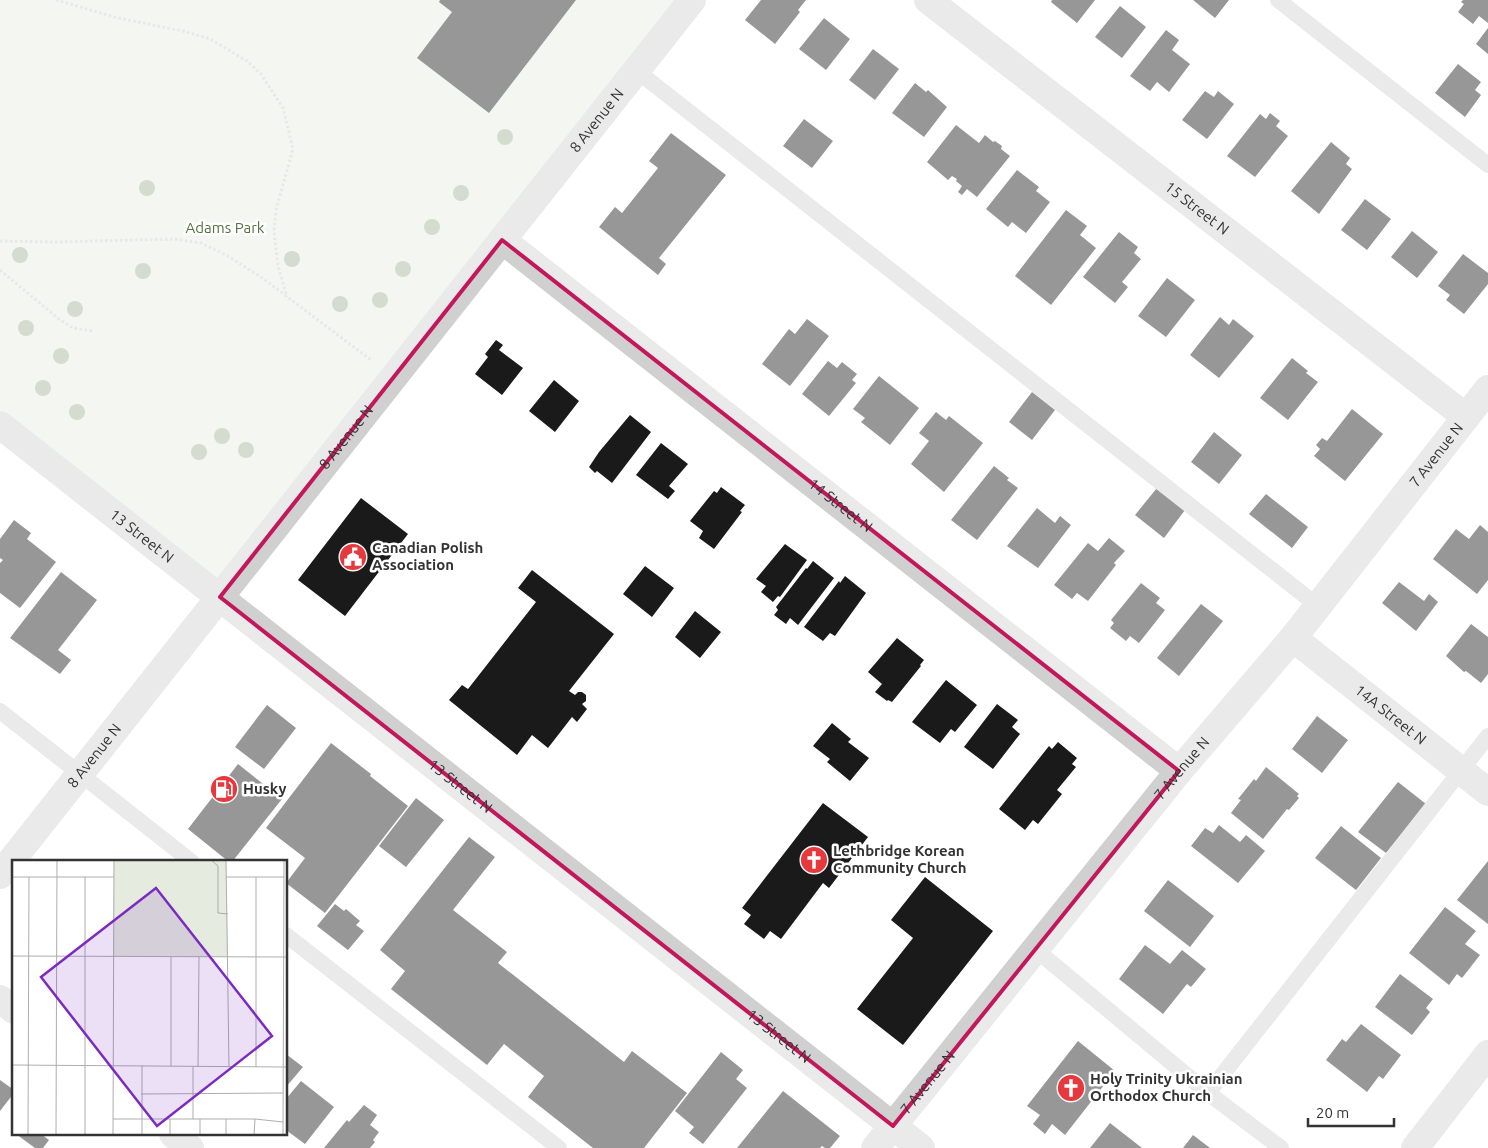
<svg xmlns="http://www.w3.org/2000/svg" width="1488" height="1148" font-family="Ubuntu,sans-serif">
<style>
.green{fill:#e5ecdf}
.building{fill:#1a1a1a}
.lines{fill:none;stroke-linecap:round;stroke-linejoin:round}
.path{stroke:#cdcdcd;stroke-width:3;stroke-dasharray:2.5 2.5;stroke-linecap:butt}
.service{stroke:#d0d0d0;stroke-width:16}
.minor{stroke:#d0d0d0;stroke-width:28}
.tertiary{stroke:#d0d0d0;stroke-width:28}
.tree{fill:#a0b095}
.marked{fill:none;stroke:#c2185b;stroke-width:4;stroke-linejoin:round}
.labels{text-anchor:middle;stroke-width:5;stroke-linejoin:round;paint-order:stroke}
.street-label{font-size:15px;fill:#333;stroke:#fff}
.park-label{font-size:15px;fill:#53703f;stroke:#fff}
.poi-label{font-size:15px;font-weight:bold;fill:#333;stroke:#fff;text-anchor:start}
.inset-road{fill:none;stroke:#adadad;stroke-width:1}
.view{fill:#7b2cbf;fill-opacity:0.15;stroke:#7b2cbf;stroke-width:2.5}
.inset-edge{fill:none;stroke:#333;stroke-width:2.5}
</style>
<rect width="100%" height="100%" fill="#fff"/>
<path class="green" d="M0,0h692l-472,597 -220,-172z"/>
<path class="building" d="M440,0h136l-87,113 -72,-55 35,-46 -13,-10z
M761,0h45l-8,10 2,2 -25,32 -30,-24z
M1052,0h43l-18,23 -26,-21z
M1193,0h36l-14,18z
M1463,0h25v23l-9,-7 -6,8 -15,-12 6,-8 -3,-2z
M1120,6l26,21 -24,31 -27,-21z
M824,18l26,21 -24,31 -27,-21z
M1488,28v26l-12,-10z
M1166,30l13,10 -7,10 18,14 -21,28 -12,-10 -7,9 -20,-15z
M873,49l26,20 -24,31 -26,-20z
M1458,64l23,18 -6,8 6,5 -16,22 -30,-24z
M915,83l11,9 2,-2 19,17 -23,30 -32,-24z
M1205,91l9,6 4,-6 16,13 -27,35 -25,-19z
M1270,113l10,8 -4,5 12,10 -33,41 -28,-21 33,-42 6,5z
M804,119l29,22 -21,27 -29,-22z
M956,125l23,18 6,-8 8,7 2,-1 7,5 -1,3 9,7 -33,41 -10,-8 -5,6 -4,-3 4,-6 -6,-5 1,-2 -5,-3 -4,4 -21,-18z
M671,133l55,42 -67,83 7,6 -8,11 -59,-48 16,-20 7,6 36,-45 -9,-7z
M1331,142l19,16 -4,6 6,5 -33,45 -28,-23z
M1017,170l22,17 -3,4 14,11 -24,31 -14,-11 -4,5 -22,-18z
M1365,199l26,20 -24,31 -26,-20z
M1066,210l21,16 -7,9 16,13 -45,57 -36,-29z
M1412,231l26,21 -21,26 -26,-21z
M1119,232l19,15 -4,6 7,6 -19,23 6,5 -13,16 -32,-26z
M1463,254l25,19v11l-24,30 -18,-14 4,-5 -12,-9z
M1167,278l28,22 -29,37 -28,-21z
M1220,317l9,8 4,-6 21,17 -35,42 -29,-23z
M807,319l22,17 -39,50 -28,-22 27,-35 6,5z
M496,340l7,5 -4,5 24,18 -21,27 -27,-21 13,-17 -3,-3z
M1292,358l16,13 -2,2 12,9 -30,38 -28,-22z
M828,361l9,7 5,-6 15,12 -5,6 4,3 -27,33 -27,-22z
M879,376l40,32 -29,37 -29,-23 4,-4 -12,-9z
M554,380l25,21 -24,31 -26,-21z
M1032,392l23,18 -23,30 -23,-18z
M1352,409l31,25 -38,47 -31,-25 6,-7 -4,-4 6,-7 5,3z
M936,412l10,8 3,-4 34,27 -39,49 -33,-28 18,-23 -10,-8z
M630,415l21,17 -39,51 -15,-12 -2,2 -6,-6 10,-15z
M1214,432l28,23 -23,29 -28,-22z
M661,443l27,21 -19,22 6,5 -7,8 -32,-24z
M994,466l15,12 -2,2 11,8 -41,52 -26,-20z
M721,487l24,18 -5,6 2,1 -28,37 -15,-11 4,-7 -13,-10 24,-30 3,2z
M1157,488l28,22 -21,28 -29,-23z
M1266,494l42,33 -16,21 -43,-34z
M361,498l47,36 -63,82 -47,-36z
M1037,508l18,15 5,-7 11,9 -33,43 -31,-22z
M14,520l17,13 -4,6 29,23 -36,46 -20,-15v-30l3,-3 -3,-2v-19z
M1480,525l8,7v48l-11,14 -44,-35 23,-30 13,10z
M1109,538l16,13 -11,12 2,2 -28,36 -11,-8 -5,6 -18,-14 34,-42 10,8z
M785,544l22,16 -27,37 -2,-1 -5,6 -12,-10 5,-6 -10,-7z
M813,561l21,17 -36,47 -8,-7 -4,6 -12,-9 4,-5 -2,-3 30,-39 1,1z
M645,566l29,22 -22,29 -29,-23z
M532,570l82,64 -45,57 6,4 3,-3h4l4,3v6l-4,3 5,5 -10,13 -5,-5 -24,31 -16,-13 -15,20 -68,-55 13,-15 6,4 68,-87 -18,-14z
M61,572l36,28 -39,50 13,10 -11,14 -50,-36z
M845,576l21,17 -31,43 -5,-3 -7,8 -19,-14 35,-46 1,2z
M1399,582l25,19 5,-7 9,8 -22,29 -34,-28z
M1141,583l19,15 -4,5 9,7 -26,33 -9,-7 -4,5 -16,-13 4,-5 -3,-3z
M1201,604l22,17 -44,55 -22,-18z
M695,611l26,21 -21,26 -25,-21z
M1471,624l17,13v37l-7,9 -15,-12 -2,1 -18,-16z
M897,638l27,22 -4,5 1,1 -29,36 -4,-2 -1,1 -12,-9 7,-8 -14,-12z
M946,680l31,25 -22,27 -4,-3 -11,14 -28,-21z
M997,704l21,16 -6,7 8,7 -27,35 -29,-22z
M267,705l29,23 -32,41 -29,-22z
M1317,716l31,24 -26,33 -30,-24z
M832,723l19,16 -3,3 21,16 -19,23 -23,-19 3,-3 -17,-13z
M1058,742l19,16 -5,6 4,3 -19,23 5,4 -24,30 -5,-4 -8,10 -26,-21 50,-63 3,3z
M331,743l40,31 -1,2 38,30 -83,107 -39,-30 19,-25 -39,-30z
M238,764l44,35 -50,63h-3l-41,-33z
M1266,767l33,27 -2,2 2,2 -10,12 -2,-1 -24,30 -32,-26 10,-13 -3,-1 16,-20 2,2z
M1398,782l28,22 -40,49 -28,-21z
M416,798l28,22 -38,47 -27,-21z
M823,803l45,34 -39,51 -6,-5 -42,56 -11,-8 -6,8 -20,-15 7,-9 -9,-7z
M1219,825l21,17 6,-7 19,16 -27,32 -47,-37 14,-18 8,5z
M1341,826l40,32 -25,32 -41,-32z
M469,837l26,20 -42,53 54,42 -9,11 126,99 8,-11 55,42 -43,55h-51l-65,-51 16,-21 -40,-32 -17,21 -96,-76 14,-18 -25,-21z
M1488,861v63l-31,-24z
M925,877l68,54 -90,114 -46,-36 56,-71 -22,-18z
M1168,880l46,36 -24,31 -46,-36z
M335,904l9,7 2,-2 14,12 -4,4 8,6 -16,19 -31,-24z
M1445,907l31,24 -11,13 15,11 -18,23 -5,-4 -8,11 -40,-32z
M1145,945l25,19 12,-14 24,19 -15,18 -4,-3 -24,30 -44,-35z
M1400,974l33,25 -7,9 4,4 -18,23 -37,-28z
M1361,1024l40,31 -18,24 -4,-3 -12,16 -41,-32 16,-21 4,3z
M1078,1041l37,30 -50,64 -13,-11 -7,10 -12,-10 7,-9 -13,-9z
M721,1052l22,18 -7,9 11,9 -44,56 -14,-11 5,-6 -19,-16z
M286,1054l17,13 -17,20z
M0,1080l14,10v3l-14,18z
M301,1081l33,26 -29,37 -19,-14v-31z
M783,1091l57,45 -10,12h-5l-3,-2 -2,2h-83z
M364,1105l13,10 -7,10 9,7 -6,8 2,2 -5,6h-46l23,-28 2,2z
M1110,1123l32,25h-52z
M16,1134h25l8,6 -6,8h-8z
M1193,1135l17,13h-27z"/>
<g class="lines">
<path class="path" d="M56,0l62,18 65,13 27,8 37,22 14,13 22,34 10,41 -17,61 -2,21 4,35 9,31
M0,241l55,1 120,-3 26,4 25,12 35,22 110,83
M0,270l59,49 14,9 20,3"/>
<path class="service" d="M1278,0l210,165
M637,71l681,535
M0,711l192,151
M286,935l273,213
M1035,949l173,144 73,55
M1208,1093l280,-357"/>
<g class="minor">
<path id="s1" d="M928,0l538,417"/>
<path id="s2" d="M502,240l677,531"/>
<path id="s3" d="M1293,638l195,154"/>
<path id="s4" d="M0,875l692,-875"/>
<path d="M0,999l14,11"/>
<path d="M173,1134l17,14"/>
<path id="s5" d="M875,1148l304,-377 114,-133 195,-249"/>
<path d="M1415,1148l73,-94"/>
</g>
<path class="tertiary" id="s6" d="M0,425l921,723"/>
</g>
<g class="tree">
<circle cx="505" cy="137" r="8"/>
<circle cx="147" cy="188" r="8"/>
<circle cx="461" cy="193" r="8"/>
<circle cx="432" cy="227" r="8"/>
<circle cx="20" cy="255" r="8"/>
<circle cx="292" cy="259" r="8"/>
<circle cx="403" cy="269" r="8"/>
<circle cx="143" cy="271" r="8"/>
<circle cx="380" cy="300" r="8"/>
<circle cx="340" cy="304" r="8"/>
<circle cx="75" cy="309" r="8"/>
<circle cx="26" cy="328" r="8"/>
<circle cx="61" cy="356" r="8"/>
<circle cx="43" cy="388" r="8"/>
<circle cx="77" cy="412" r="8"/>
<circle cx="222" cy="436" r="8"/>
<circle cx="246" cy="450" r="8"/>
<circle cx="199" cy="452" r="8"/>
</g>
<path d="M0 0H1488V1148H0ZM502,240l677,531 -286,355 -673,-529z" fill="#fff" fill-opacity=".55" fill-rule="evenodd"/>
<path class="marked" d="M502,240l677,531 -286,355 -673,-529z"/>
<defs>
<symbol id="civic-disc" viewBox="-11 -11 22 22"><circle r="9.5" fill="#e6383d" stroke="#fff"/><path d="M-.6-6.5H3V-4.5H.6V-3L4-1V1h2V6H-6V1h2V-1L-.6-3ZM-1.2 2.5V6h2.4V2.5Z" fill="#fff"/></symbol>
<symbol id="fuel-disc" viewBox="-11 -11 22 22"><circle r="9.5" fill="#e6383d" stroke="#fff"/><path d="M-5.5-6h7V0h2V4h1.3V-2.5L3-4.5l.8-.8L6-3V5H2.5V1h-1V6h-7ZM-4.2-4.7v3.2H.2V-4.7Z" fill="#fff"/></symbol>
<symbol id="church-disc" viewBox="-11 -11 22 22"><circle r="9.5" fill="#e6383d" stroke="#fff"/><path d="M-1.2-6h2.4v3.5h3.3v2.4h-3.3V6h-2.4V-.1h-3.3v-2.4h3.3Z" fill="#fff"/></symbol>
</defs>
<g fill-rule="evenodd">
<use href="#civic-disc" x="337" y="541" width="32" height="32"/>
<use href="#fuel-disc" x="208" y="773" width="32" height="32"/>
<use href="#church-disc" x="798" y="844" width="32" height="32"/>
<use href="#church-disc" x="1055" y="1072" width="32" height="32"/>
</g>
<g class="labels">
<g class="street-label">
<text dy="5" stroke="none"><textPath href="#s4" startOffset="962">8 Avenue N</textPath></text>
<text dy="5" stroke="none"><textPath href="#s1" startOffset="340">15 Street N</textPath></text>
<text dy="5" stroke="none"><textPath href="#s4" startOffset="558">8 Avenue N</textPath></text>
<text dy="5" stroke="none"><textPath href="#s5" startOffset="892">7 Avenue N</textPath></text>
<text dy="5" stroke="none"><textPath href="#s2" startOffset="430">14 Street N</textPath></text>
<text dy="5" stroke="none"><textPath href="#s6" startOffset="180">13 Street N</textPath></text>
<text dy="5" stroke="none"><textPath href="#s3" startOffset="124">14A Street N</textPath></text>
<text dy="5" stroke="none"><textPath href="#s4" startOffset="152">8 Avenue N</textPath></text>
<text dy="5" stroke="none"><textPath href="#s5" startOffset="488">7 Avenue N</textPath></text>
<text dy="5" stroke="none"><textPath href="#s6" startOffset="585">13 Street N</textPath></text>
<text dy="5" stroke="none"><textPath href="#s6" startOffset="990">13 Street N</textPath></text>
<text dy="5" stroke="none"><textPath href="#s5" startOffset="84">7 Avenue N</textPath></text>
</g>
<g class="park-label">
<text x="225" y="233">Adams Park</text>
</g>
<g class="poi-label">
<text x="372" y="553">Canadian Polish<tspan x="372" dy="17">Association</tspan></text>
<text x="243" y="794">Husky</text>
<text x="833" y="856">Lethbridge Korean<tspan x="833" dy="17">Community Church</tspan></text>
<text x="1090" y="1084">Holy Trinity Ukrainian<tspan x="1090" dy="17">Orthodox Church</tspan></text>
</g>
</g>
<g transform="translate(12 860)">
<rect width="275" height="275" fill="#fff"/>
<path d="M102,0h112l2,97 -115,-1z" fill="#e5ecdf"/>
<path class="inset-road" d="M199,0l7,6v47l10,1M214,0l3,207M0,17h102M73,17v258M214,17h58M0,96l275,1M0,205l275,2M159,206v-109M186,207l1,-110M244,207v-190M129,234l142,-1M101,259h142l28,3M181,259v-52M188,259v16M16,275l1,-258M44,275l1,-275M101,275l1,-275M130,275v-70M158,275v-16M214,275v-16M242,275l1,-16M271,275l1,-275"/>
<path class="view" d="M144,28l116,148 -115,90 -116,-149z"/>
<rect width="275" height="275" class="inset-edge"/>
</g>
<path d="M1308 1118v8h86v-8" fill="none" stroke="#333333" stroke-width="2.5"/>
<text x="1316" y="1118" font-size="15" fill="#333333" stroke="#ffffff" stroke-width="4" paint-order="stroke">20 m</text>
</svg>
